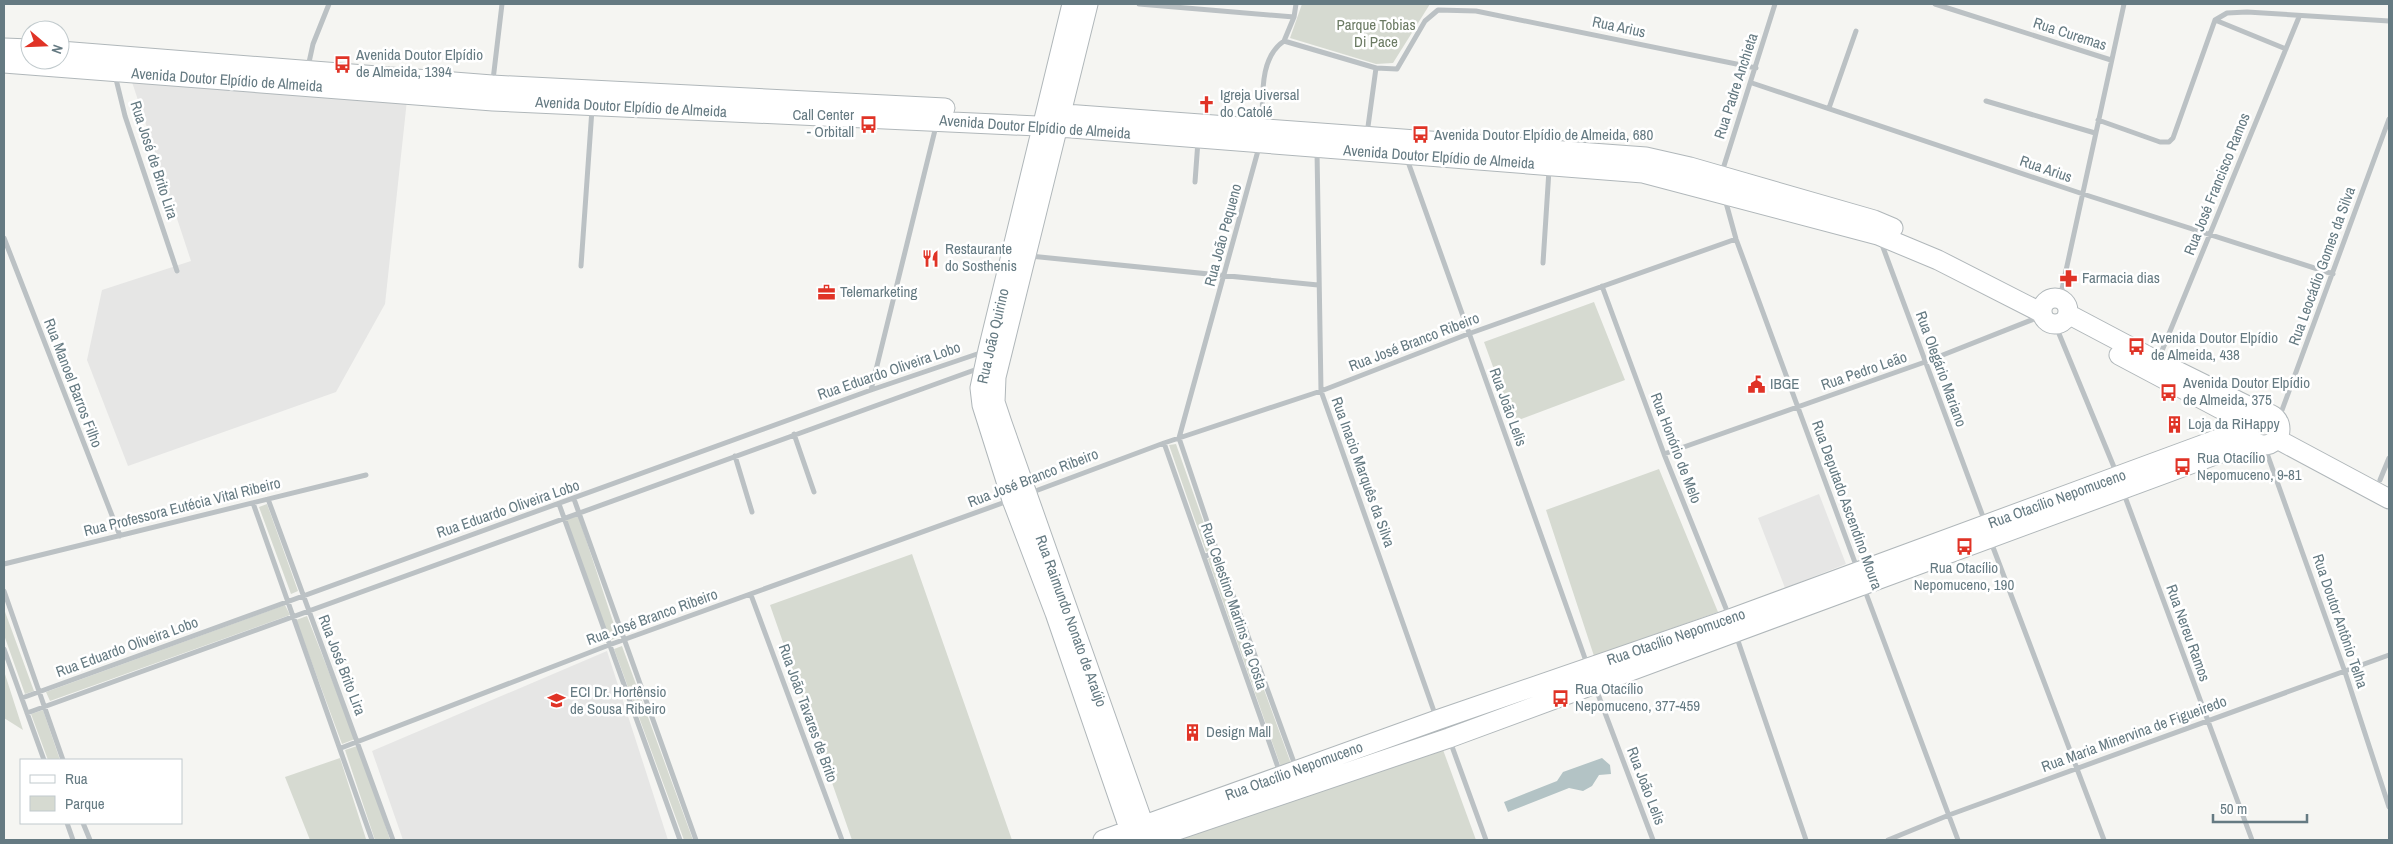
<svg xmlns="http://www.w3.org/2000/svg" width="2393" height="844" font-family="'Archivo Narrow',sans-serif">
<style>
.built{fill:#e6e6e5}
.green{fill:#d6dad1}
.water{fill:#b3c3c5}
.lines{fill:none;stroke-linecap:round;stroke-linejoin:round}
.secondary-casing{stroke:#b0b7ba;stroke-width:21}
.street{stroke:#bbc1c4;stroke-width:5}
.secondary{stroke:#fff;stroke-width:19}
.labels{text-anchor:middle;stroke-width:5;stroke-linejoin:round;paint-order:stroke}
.park-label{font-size:15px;fill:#6b7a63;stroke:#fff}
.street-label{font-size:15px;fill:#657a82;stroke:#fff}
.poi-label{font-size:15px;fill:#657a82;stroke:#fff;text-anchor:start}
</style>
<rect width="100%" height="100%" fill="#f5f5f2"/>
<path class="built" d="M132,82l275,18 -22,204 -49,88 -208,74 -41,-106 15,-70 89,-29z
M1819,494l27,70 -61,24 -27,-70z
M607,651l61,189h-265l-31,-89z"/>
<path class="green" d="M1302,4h128l-37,59 -17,1 -86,-26z
M1594,302l31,78 -112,42 -29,-80z
M1176,444l37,105 -7,3 -37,-107z
M1659,469l59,143 -124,44 -48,-146z
M267,504l31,87 -7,3 -32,-87z
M578,515l40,122 -9,4 -44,-121z
M912,554l100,286h-160l-82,-235z
M1215,555l78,214 -10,4 -75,-214z
M285,605l5,10 -240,86 -4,-9z
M4,609l30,82 -9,3 -21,-59z
M307,616l48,123 -13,5 -46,-124z
M622,646l71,194h-9l-70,-191z
M4,671l19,59 -19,-12z
M43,710l17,50h-12l-17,-46z
M360,745l30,95h-15l-30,-90z
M1442,747l34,93h-298z
M340,758l26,81 -56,1 -25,-63z"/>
<path class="water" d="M1602,758l8,7 1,9 -12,1 -7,11 -9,5 -14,-3 -61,24 -4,-10 53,-21 6,-9z"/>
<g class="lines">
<defs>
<path id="secondary" d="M1072,4l-84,346 -8,38 2,17 30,95 43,113 78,227
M1088,4l-92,373 -1,25 7,21 146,414
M4,48l26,1
M60,51l432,34 453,23
M4,63l489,38 566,26 584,46 235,62 60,25 104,53
M1065,114l581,43 44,10 184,53 19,8
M2042 311a13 13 0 1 1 26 0a13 13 0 1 1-26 0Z
M2068,314l89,47 105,52
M2119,355l130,69
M2248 429a16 16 0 1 1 32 0a16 16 0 1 1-32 0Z
M2277,439l112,60
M1103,840l334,-120 293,-101 518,-191
M1148,840l301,-102 804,-297"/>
</defs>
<use href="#secondary" class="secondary-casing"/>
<path class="street" d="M1139,4l155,13
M1296,4l-2,13 -10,24 92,27
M1935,4l176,56
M2215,20l71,29
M308,67l5,-23 16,-40
M115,75l10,41 52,155
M493,80l9,-76
M1752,83l331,111 250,80
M1986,101l109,32
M1829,108l27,-77
M2098,120l62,22h9l4,-4 42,-118 12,-7 20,-1 142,9
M1262,124c1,-28 -3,-66 22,-83
M1367,134l9,-66 21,1 28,-48 13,-11 38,1 280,57
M1259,147l-80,291 38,113 79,217
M1317,151l4,240 115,326
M1407,159l180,505
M1722,172l53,-168
M1195,182l3,-41
M1725,199l11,40 121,329
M4,238l116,298
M1881,242l104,280
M1030,256l288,29
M1543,263l6,-93
M581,266l11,-157
M1602,286l62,168 65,162
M2060,298l64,-294
M2055,324l61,148
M2159,358l140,-341
M871,390l65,-264
M2278,421l111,-302
M794,434l20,58
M1164,443l116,330
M2264,445l81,227 44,135
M1664,454l261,-92 114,-45
M735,456l17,56
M2380,480l9,-22
M1030,493l134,-50 157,-52 147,-57 268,-95
M2124,494l128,346
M268,499l125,341
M574,499l122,341
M253,503l119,337
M559,504l121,336
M1991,542l113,298
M1204,557l13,-6
M4,564l362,-89
M1864,588l94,252
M4,591l59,169
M751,595l91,245
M1736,635l70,205
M4,649l40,111
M1596,689l57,151
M22,698l849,-308 112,-38
M27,713l953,-345
M1450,741l36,99
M341,748l268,-103 399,-144
M67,823l6,17
M83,823l7,17
M1888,840l61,-25 440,-160"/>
<use href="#secondary" class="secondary"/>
</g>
<defs>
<symbol id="bus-bare" viewBox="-9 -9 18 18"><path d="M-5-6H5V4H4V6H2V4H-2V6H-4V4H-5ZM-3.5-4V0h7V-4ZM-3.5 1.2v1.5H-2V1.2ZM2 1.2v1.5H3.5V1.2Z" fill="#e03326" stroke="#fff" stroke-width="2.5" paint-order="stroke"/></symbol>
<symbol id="church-bare" viewBox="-9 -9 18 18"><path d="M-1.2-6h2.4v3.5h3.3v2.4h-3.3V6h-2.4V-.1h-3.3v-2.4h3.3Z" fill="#e03326" stroke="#fff" stroke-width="2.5" paint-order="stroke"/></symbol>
<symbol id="restaurant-bare" viewBox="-9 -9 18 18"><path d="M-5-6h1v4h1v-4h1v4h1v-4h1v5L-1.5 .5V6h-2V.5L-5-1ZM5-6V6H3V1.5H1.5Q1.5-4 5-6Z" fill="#e03326" stroke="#fff" stroke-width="2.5" paint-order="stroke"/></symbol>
<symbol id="pharmacy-bare" viewBox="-9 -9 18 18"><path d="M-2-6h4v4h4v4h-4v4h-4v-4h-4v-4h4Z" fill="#e03326" stroke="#fff" stroke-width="2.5" paint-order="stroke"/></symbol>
<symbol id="office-bare" viewBox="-9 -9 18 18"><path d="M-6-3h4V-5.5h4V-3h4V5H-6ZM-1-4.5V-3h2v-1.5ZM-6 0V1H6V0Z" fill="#e03326" stroke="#fff" stroke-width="2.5" paint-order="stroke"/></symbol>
<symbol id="civic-bare" viewBox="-9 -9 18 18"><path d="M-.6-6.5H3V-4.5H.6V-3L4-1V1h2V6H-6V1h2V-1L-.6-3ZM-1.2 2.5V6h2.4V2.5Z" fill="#e03326" stroke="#fff" stroke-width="2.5" paint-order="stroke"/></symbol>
<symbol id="building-bare" viewBox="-9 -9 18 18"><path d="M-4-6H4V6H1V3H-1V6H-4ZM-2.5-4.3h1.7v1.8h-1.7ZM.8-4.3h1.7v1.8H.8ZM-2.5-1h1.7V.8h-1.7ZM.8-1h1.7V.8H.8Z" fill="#e03326" stroke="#fff" stroke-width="2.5" paint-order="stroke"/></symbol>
<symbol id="school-bare" viewBox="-9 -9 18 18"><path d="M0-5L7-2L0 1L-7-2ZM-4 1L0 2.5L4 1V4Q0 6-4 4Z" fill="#e03326" stroke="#fff" stroke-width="2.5" paint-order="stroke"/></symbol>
</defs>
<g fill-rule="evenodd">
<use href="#bus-bare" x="330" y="52" width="25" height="25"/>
<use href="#church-bare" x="1194" y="92" width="25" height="25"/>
<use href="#bus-bare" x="856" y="112" width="25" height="25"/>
<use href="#bus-bare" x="1408" y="122" width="25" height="25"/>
<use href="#restaurant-bare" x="918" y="246" width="25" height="25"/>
<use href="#pharmacy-bare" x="2056" y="266" width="25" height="25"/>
<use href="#office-bare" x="814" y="280" width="25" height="25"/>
<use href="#bus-bare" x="2124" y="334" width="25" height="25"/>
<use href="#civic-bare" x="1744" y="372" width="25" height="25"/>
<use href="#bus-bare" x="2156" y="380" width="25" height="25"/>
<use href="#building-bare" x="2162" y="412" width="25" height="25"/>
<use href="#bus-bare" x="2170" y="454" width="25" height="25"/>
<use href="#bus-bare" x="1952" y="534" width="25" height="25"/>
<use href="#bus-bare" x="1548" y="686" width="25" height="25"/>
<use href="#school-bare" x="544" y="688" width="25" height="25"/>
<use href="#building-bare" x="1180" y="720" width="25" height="25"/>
</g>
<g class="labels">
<g class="park-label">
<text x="1376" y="30">Parque Tobias<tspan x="1376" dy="17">Di Pace</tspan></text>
</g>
<g class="street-label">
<text transform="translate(1619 27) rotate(12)" y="5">Rua Arius</text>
<text transform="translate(2070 34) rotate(18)" y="5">Rua Curemas</text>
<text transform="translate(227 80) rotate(4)" y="5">Avenida Doutor Elpídio de Almeida</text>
<text transform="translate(1736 86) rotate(-72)" y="5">Rua Padre Anchieta</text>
<text transform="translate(631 107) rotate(3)" y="5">Avenida Doutor Elpídio de Almeida</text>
<text transform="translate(1035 127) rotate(4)" y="5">Avenida Doutor Elpídio de Almeida</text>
<text transform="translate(1439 157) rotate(4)" y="5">Avenida Doutor Elpídio de Almeida</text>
<text transform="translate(154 160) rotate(72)" y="5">Rua José de Brito Lira</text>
<text transform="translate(2046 169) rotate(19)" y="5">Rua Arius</text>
<text transform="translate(2217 184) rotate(-68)" y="5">Rua José Francisco Ramos</text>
<text transform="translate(1223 235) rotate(-75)" y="5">Rua João Pequeno</text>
<text transform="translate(2322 266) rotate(-70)" y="5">Rua Leocádio Gomes da Silva</text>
<text transform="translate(993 336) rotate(-77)" y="5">Rua João Quirino</text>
<text transform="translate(1414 342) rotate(-21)" y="5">Rua José Branco Ribeiro</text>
<text transform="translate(1941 369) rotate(70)" y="5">Rua Olegário Mariano</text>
<text transform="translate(889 371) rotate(-19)" y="5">Rua Eduardo Oliveira Lobo</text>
<text transform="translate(1864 371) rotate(-19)" y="5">Rua Pedro Leão</text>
<text transform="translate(73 383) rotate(69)" y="5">Rua Manoel Barros Filho</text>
<text transform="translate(1508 407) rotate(70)" y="5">Rua João Lelis</text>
<text transform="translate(1676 448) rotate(69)" y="5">Rua Honório de Melo</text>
<text transform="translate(1363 472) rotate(70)" y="5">Rua Inacio Marquês da Silva</text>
<text transform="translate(1033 478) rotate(-21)" y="5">Rua José Branco Ribeiro</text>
<text transform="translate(2057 499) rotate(-20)" y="5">Rua Otacílio Nepomuceno</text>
<text transform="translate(1847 505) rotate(70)" y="5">Rua Deputado Ascendino Moura</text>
<text transform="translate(182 507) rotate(-14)" y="5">Rua Professora Eutécia Vital Ribeiro</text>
<text transform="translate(508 509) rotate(-19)" y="5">Rua Eduardo Oliveira Lobo</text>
<text transform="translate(1234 606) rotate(71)" y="5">Rua Celestino Martins da Costa</text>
<text transform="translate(652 617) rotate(-20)" y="5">Rua José Branco Ribeiro</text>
<text transform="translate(1071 621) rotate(70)" y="5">Rua Raimundo Nonato de Araújo</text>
<text transform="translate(2340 621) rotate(71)" y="5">Rua Doutor Antônio Telha</text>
<text transform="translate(2188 633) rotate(70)" y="5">Rua Nereu Ramos</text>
<text transform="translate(1676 637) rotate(-19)" y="5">Rua Otacílio Nepomuceno</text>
<text transform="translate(127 647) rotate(-20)" y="5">Rua Eduardo Oliveira Lobo</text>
<text transform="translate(342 665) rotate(69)" y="5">Rua José Brito Lira</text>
<text transform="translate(808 713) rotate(70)" y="5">Rua João Tavares de Brito</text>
<text transform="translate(2134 734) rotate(-20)" y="5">Rua Maria Minervina de Figueiredo</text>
<text transform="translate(1294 771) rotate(-20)" y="5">Rua Otacílio Nepomuceno</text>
<text transform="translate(1646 786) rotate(69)" y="5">Rua João Lelis</text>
</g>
<g class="poi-label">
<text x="356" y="60">Avenida Doutor Elpídio<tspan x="356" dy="17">de Almeida, 1394</tspan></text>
<text x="1220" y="100">Igreja Uiversal<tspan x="1220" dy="17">do Catolé</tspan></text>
<text x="854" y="120" text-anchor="end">Call Center<tspan x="854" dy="17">- Orbitall</tspan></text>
<text x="1434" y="140">Avenida Doutor Elpídio de Almeida, 680</text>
<text x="945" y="254">Restaurante<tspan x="945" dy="17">do Sosthenis</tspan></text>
<text x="2082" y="283">Farmacia dias</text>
<text x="840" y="297">Telemarketing</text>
<text x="2151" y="343">Avenida Doutor Elpídio<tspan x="2151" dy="17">de Almeida, 438</tspan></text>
<text x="2183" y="388">Avenida Doutor Elpídio<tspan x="2183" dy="17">de Almeida, 375</tspan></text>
<text x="1770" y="389">IBGE</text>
<text x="2188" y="429">Loja da RiHappy</text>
<text x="2197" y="463">Rua Otacílio<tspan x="2197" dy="17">Nepomuceno, 9-81</tspan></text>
<text x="1964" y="573" text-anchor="middle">Rua Otacílio<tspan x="1964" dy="17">Nepomuceno, 190</tspan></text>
<text x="1575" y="694">Rua Otacílio<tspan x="1575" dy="17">Nepomuceno, 377-459</tspan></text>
<text x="570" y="697">ECI Dr. Hortênsio<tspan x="570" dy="17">de Sousa Ribeiro</tspan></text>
<text x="1206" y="737">Design Mall</text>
</g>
</g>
<rect width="2393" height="844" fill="none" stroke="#657a82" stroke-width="10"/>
<rect x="20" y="759" width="162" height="65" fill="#ffffff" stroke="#c1cacd"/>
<rect x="30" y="775" width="25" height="8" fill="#ffffff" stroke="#c1cacd"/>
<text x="65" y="784" font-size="15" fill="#657a82">Rua</text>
<rect x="30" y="796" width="25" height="15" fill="#d6dad1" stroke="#c1cacd"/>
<text x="65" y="809" font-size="15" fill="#657a82">Parque</text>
<g transform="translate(45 45) rotate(109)"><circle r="24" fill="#ffffff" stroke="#c1cacd"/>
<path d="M0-4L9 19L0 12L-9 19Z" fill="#e03326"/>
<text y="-8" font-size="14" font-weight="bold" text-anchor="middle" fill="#657a82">N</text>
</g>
<path d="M2213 814v8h94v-8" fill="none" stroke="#657a82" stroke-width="2.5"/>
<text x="2220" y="814" font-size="15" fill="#657a82" stroke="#ffffff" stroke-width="4" paint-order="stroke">50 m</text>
</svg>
